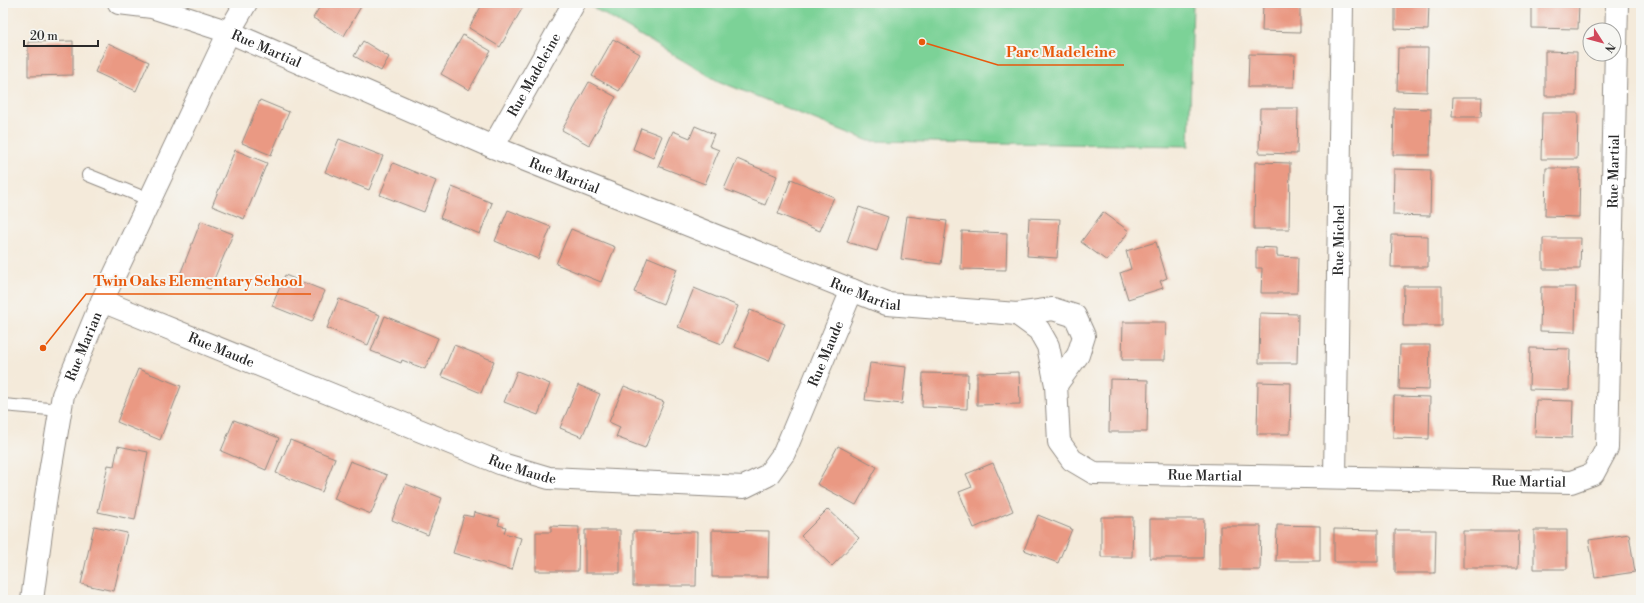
<svg xmlns="http://www.w3.org/2000/svg" width="1644" height="603" font-family="'Libre Bodoni',serif">
<style>
.green{fill:#7cd297;stroke:#547e61}
.building{fill:#ea9983}
.lines{fill:none;stroke-linecap:round;stroke-linejoin:round}
.lane-casing{stroke:#908a82;stroke-width:14}
.street-casing{stroke:#908a82;stroke-width:24}
.lane{stroke:#fff;stroke-width:12}
.street{stroke:#fff;stroke-width:22}
.labels{text-anchor:middle;stroke-width:4;stroke-linejoin:round;paint-order:stroke}
.street-label{font-size:14px;fill:#2b2b2b;stroke:#f6f6f2}
.leader{fill:none;stroke:#e8590c;stroke-width:1.5}
.callout-dot{fill:#e8590c;stroke:#f6f6f2;stroke-width:1.5}
.callout-label{font-size:15px;text-anchor:middle;font-weight:bold;fill:#e8590c;stroke:#f6f6f2;stroke-width:4;stroke-linejoin:round;paint-order:stroke}
</style>
<rect width="100%" height="100%" fill="#f6f6f2"/>
<filter id="ink" filterUnits="userSpaceOnUse"><feTurbulence type="fractalNoise" baseFrequency=".025" numOctaves="2"/><feDisplacementMap in="SourceGraphic" scale="8" xChannelSelector="R" yChannelSelector="G"/><feConvolveMatrix kernelMatrix="1 2 1 2 8 2 1 2 1" color-interpolation-filters="sRGB"/></filter>
<filter id="wash" filterUnits="userSpaceOnUse"><feTurbulence type="fractalNoise" baseFrequency=".012" numOctaves="4" result="noise"/><feDisplacementMap in="SourceGraphic" scale="16" xChannelSelector="R" yChannelSelector="G"/><feGaussianBlur stdDeviation="0.9" result="paint"/><feColorMatrix in="noise" values="0 0 0 0 0 0 0 0 0 0 0 0 0 0 0 0 0 1.4 0 .05"/><feComposite in="paint" operator="in"/></filter>
<g filter="url(#wash)">
<rect width="100%" height="100%" fill="#f4eada"/>
<path class="green" d="M585,3h608l-4,143 -320,-5 -151,-60z"/>
<g id="blocks">
<path class="building" d="M322,3h41l-19,33 -31,-18z
M483,3h33l7,4 -23,40 -31,-19z
M1263,3h37v29l-38,-1z
M1395,3h34l-1,27 -33,-1z
M1532,3h47l-1,26 -46,-1z
M463,35l28,16 -22,39 -28,-16z
M613,39l27,15 -21,37 -27,-15z
M3,40h2v32h-2z
M73,41v34l-45,1v-34z
M363,41l26,16 -8,14 -27,-15z
M108,43l41,19 -13,29 -41,-19z
M1398,48h30l-1,44 -30,-1z
M1545,51l32,1 -1,44h-31z
M1249,54l46,1 -1,32h-46z
M589,82l27,15 -27,48 -27,-15z
M1453,97h29l-1,20h-29z
M260,100l29,12 -18,43 -29,-12z
M1260,108h38l-1,46 -38,-1z
M1394,108l37,1 -1,46h-37z
M1542,113h36l-1,46h-36z
M695,126l19,8 -5,12 10,4 -14,34 -47,-18 15,-35 17,7z
M641,128l21,8 -9,22 -20,-9z
M339,139l44,17 -14,34 -44,-18z
M235,150l32,13 -23,56 -32,-13z
M737,159l40,17 -12,29 -41,-16z
M1255,162l35,1 -1,66h-35z
M393,163l43,18 -12,31 -44,-17z
M1546,168h34l-1,49 -34,-1z
M1394,169l37,1 -1,46 -37,-1z
M791,179l43,18 -14,34 -42,-17z
M452,187l40,16 -12,31 -40,-16z
M859,207l29,10 -11,34 -30,-9z
M508,210l43,17 -13,32 -43,-18z
M1103,212l26,19 -22,30 -26,-19z
M907,216l40,5 -6,43 -40,-5z
M1029,218l31,1 -3,39 -30,-2z
M201,221l32,13 -23,55 -31,-12z
M571,229l44,18 -14,35 -45,-18z
M962,231l45,2 -1,37 -45,-1z
M1392,235l36,1v31h-37z
M1543,238h38l-1,31h-37z
M1156,242l11,36 -7,3 3,7 -35,11 -8,-26 11,-4 -5,-18z
M1256,247l21,1v8l21,1 -1,36h-36l1,-25h-6z
M648,257l29,12 -14,35 -29,-12z
M285,275l40,16 -13,31 -40,-16z
M1404,286h38v40h-39z
M1541,287h35l-1,45 -35,-1z
M694,288l44,18 -16,38 -44,-17z
M339,299l41,16 -12,30 -41,-17z
M750,310l35,14 -16,37 -34,-14z
M1260,313l38,1 -1,49h-38z
M385,316l53,22 -13,31 -23,-9 -1,3 -30,-12z
M1123,322h43l-1,38h-43z
M454,345l40,16 -13,32 -40,-17z
M1400,345h30l-1,45 -30,-1z
M1530,348l40,1 -1,41 -40,-1z
M870,363l36,4 -4,37 -37,-4z
M138,369l43,17 -21,54 -43,-18z
M517,371l33,13 -12,31 -34,-13z
M1019,372l1,32 -43,1v-32z
M923,373l45,1 -1,35 -45,-2z
M1110,379l38,1 -1,52h-38z
M1258,382l33,1 -1,51h-33z
M578,385l22,9 -18,43 -22,-9z
M624,386l40,16 -19,46 -29,-11 4,-10 -11,-5z
M1394,396l36,1 -1,42 -36,-1z
M1536,400l37,1 -1,37 -37,-1z
M234,420l45,18 -13,32 -45,-19z
M290,440l45,18 -13,34 -46,-19z
M118,446l30,6 -13,68 -37,-8 10,-47 6,1z
M838,446l39,21 -21,38 -39,-21z
M350,461l37,14 -16,39 -37,-15z
M993,463l20,48 -39,17 -15,-36 13,-5 -6,-13z
M406,484l36,14 -14,37 -36,-15z
M828,509l31,29 -27,28 -31,-30z
M474,512l26,7 -2,6 8,2 -2,6 17,5 -9,32 -59,-17 11,-38 9,2z
M1038,515l34,14 -14,34 -34,-13z
M1101,517h32l-1,40h-31z
M1150,519h54l-1,39h-53z
M1277,525l43,1v35h-44z
M94,526l33,7 -13,58 -33,-7z
M551,526l28,1 -1,44h-42v-39h15z
M1220,526h41l-1,44h-40z
M1334,529l44,1v32h-44z
M585,530h35v43h-35z
M712,530l57,1 -1,46h-56z
M1395,530h41l-1,43h-40z
M1534,530h33v39h-33z
M633,531l64,1 -1,54h-63z
M1463,531h56l-1,37h-55z
M1629,534l6,38 -40,6 -6,-38z"/>
</g>
</g>
<g filter="url(#ink)">
<use href="#blocks" fill-opacity="0" stroke="#908a82" stroke-width="1"/>
<g class="lines">
<defs>
<path id="lane" d="M88,175l62,25
M3,405l58,5"/>
<g id="street">
<path id="s1" d="M119,3l33,4 77,25 264,115 394,157 130,10 36,-5 22,7 9,20 -6,19 -22,30"/>
<path id="s2" d="M493,147l81,-144"/>
<path id="s3" d="M102,301l400,163 47,14 195,9 24,-12 16,-22 68,-163"/>
<path id="s4" d="M1017,314l22,16 9,16 8,39 3,57 13,18 22,13 477,9 22,-8 14,-26 10,-445"/>
<path id="s5" d="M1335,477l7,-474"/>
<path id="s6" d="M32,600l14,-104 17,-101 39,-94 127,-269 17,-29"/>
</g>
</defs>
<use href="#lane" class="lane-casing"/>
<use href="#street" class="street-casing"/>
<use href="#lane" class="lane"/>
<use href="#street" class="street"/>
</g>
</g>
<g class="labels">
<g class="street-label">
<text dy="5" stroke="none"><textPath href="#s1" startOffset="155">Rue Martial</textPath></text>
<text dy="5" stroke="none"><textPath href="#s2" startOffset="83">Rue Madeleine</textPath></text>
<text dy="5" stroke="none"><textPath href="#s4" startOffset="997">Rue Martial</textPath></text>
<text dy="5" stroke="none"><textPath href="#s1" startOffset="479">Rue Martial</textPath></text>
<text dy="5" stroke="none"><textPath href="#s5" startOffset="237">Rue Michel</textPath></text>
<text dy="5" stroke="none"><textPath href="#s1" startOffset="803">Rue Martial</textPath></text>
<text dy="5" stroke="none"><textPath href="#s6" startOffset="260">Rue Marian</textPath></text>
<text dy="5" stroke="none"><textPath href="#s3" startOffset="129">Rue Maude</textPath></text>
<text dy="5" stroke="none"><textPath href="#s3" startOffset="838">Rue Maude</textPath></text>
<text dy="5" stroke="none"><textPath href="#s3" startOffset="453">Rue Maude</textPath></text>
<text dy="5" stroke="none"><textPath href="#s4" startOffset="301">Rue Martial</textPath></text>
<text dy="5" stroke="none"><textPath href="#s4" startOffset="625">Rue Martial</textPath></text>
</g>
</g>
<path class="leader" d="M922 42L998 65H1124M43 348L86 294H311"/>
<g class="callout-dot">
<circle cx="922" cy="42" r="4"/>
<circle cx="43" cy="348" r="4"/>
</g>
<g class="callout-label">
<text x="1061" y="57">Parc Madeleine</text>
<text x="198" y="286">Twin Oaks Elementary School</text>
</g>
<rect width="1644" height="603" fill="none" stroke="#f6f6f2" stroke-width="16"/>
<g transform="translate(1602 42) rotate(126)"><circle r="19" fill="#f6f6f2" stroke="#a5a5a2"/>
<path d="M0-3L7 15L0 10L-7 15Z" fill="#d1495b"/>
<text y="-6" font-size="11" font-weight="bold" text-anchor="middle" fill="#2b2b2b">N</text>
</g>
<path d="M24 40v6h74v-6" fill="none" stroke="#2b2b2b" stroke-width="2"/>
<text x="30" y="40" font-size="12" fill="#2b2b2b" stroke="#f6f6f2" stroke-width="3" paint-order="stroke">20 m</text>
</svg>
